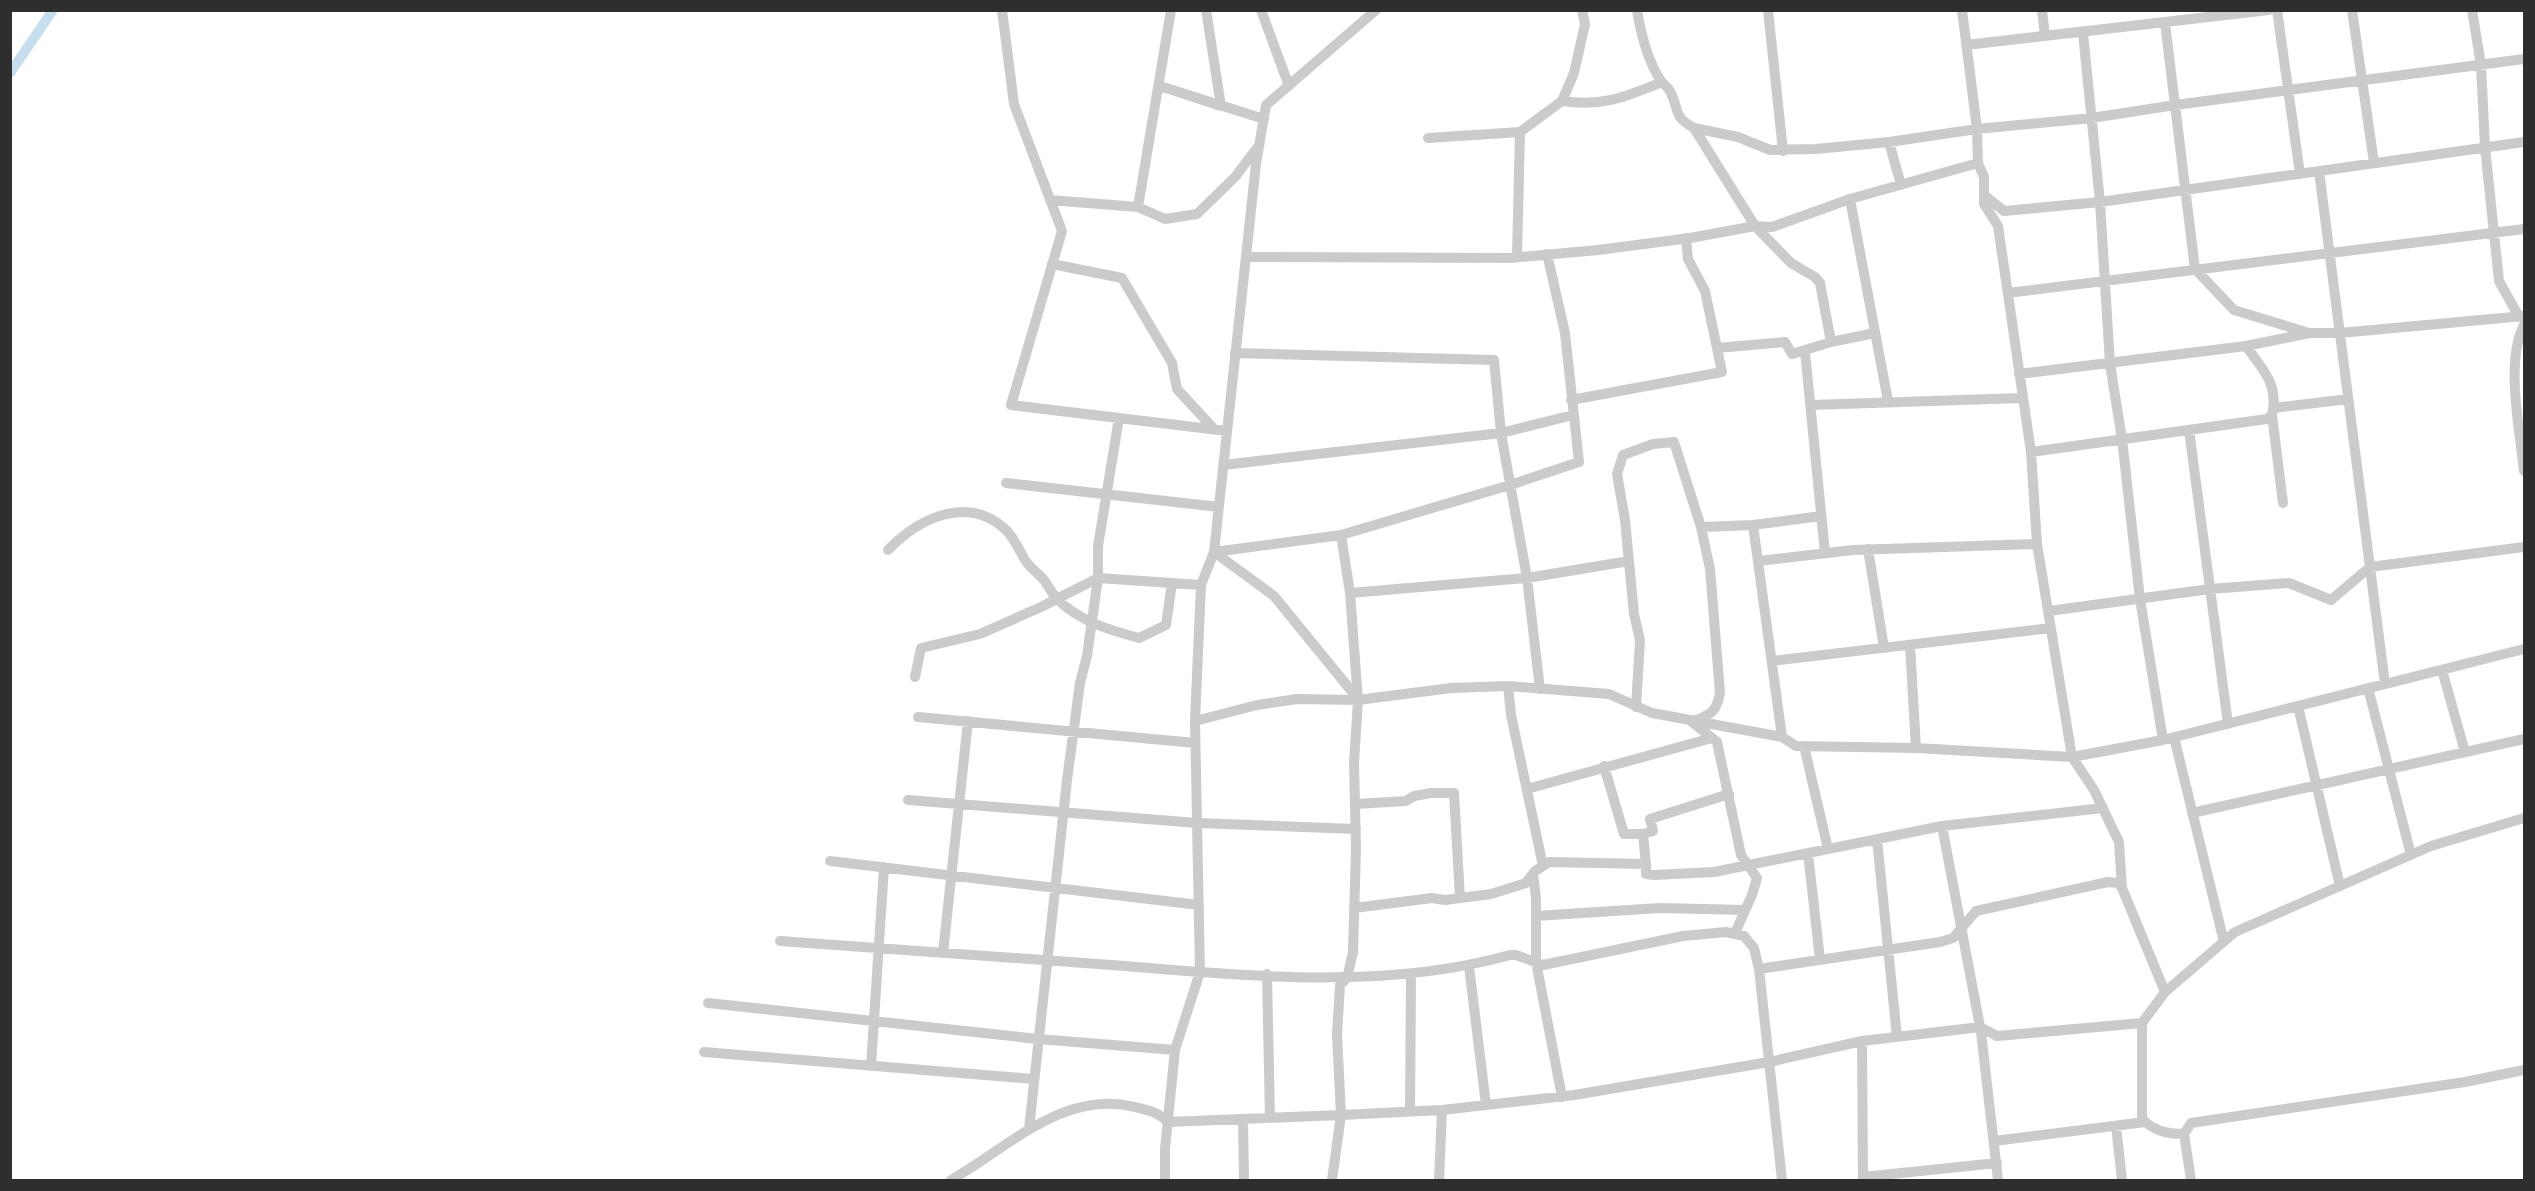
<svg xmlns="http://www.w3.org/2000/svg" width="2535" height="1191" font-family="'Noto Sans',sans-serif">
<style>
.lines{fill:none;stroke-linecap:round;stroke-linejoin:round}
.canal{stroke:#c6deee;stroke-width:10}
.minor{stroke:#cbcbcb;stroke-width:10}
</style>
<rect width="100%" height="100%" fill="#fff"/>
<g class="lines">
<path class="canal" d="M10,73l43,-63"/>
<path class="minor" d="M1002,10l12,94 48,127 -51,174 216,26
M1171,10l-33,197 27,12 32,-5 38,-37 22,-29
M1206,10l15,96 -61,-20 104,33
M1261,10l28,76
M1376,10l-110,95 -10,59 -42,388 127,-17 169,-50 69,-23 -14,-129 -18,-79
M1637,10c4,25 10,50 24,71 3,4 7,6 9,10 10,19 2,25 24,37l61,98 36,37 24,14 5,6 11,59
M1768,10l15,141
M1962,10l15,119 1,34 6,14v27l14,22 33,226 6,92 35,213 22,33 25,52 3,46
M2042,10l3,26
M2277,10l23,164
M2352,10l22,153
M2472,10l9,55 4,82 14,134 19,34
M2165,23l30,246 39,41 75,23
M2083,33l17,169 10,162 12,75 18,160 23,141
M1966,45l303,-35
M1562,101c42,6 62,-4 100,-19
M1694,128l44,9 32,13 46,-1 73,-7 88,-13 115,-11 83,-13 349,-46
M1428,138l92,-6 42,-31 12,-28 11,-49 -3,-14
M1889,142l12,43
M2319,171l66,513
M1984,195l20,16 96,-9 424,-60
M1850,199l38,202
M1050,200l88,7
M1246,257l264,1 88,-8 92,-12 65,-12 17,1 78,-28 128,-36
M1517,257l3,-125
M1052,264l70,14 50,85 5,26 37,40
M2008,293l516,-64
M2524,325c-19,36 -4,106 0,146
M1717,348l68,-6 7,12 39,-12 44,-9
M1805,352l20,201
M1235,353l259,7 7,73 26,145 13,111
M2019,374l227,-28 64,-13h30l184,-17
M1571,400l151,-28 -17,-81 -17,-32 -2,-21
M1811,405l211,-7
M2274,408l74,-9
M2272,415l11,88
M2189,430l39,294
M2031,452l236,-33 5,-4c7,-31 -9,-45 -26,-69
M1223,465l278,-32 72,-18
M1006,483l213,24
M1753,525l29,212
M1701,527l52,-2 68,-9
M1868,549l16,99
M888,550c30,-31 79,-56 117,-21 9,8 14,21 20,31 5,8 13,13 19,20 4,6 8,13 13,19 22,22 52,31 82,39l27,-13 6,-42
M1759,561l94,-11 184,-6
M1350,593l177,-15 102,-17
M2049,611l161,-22 79,-6 42,17 39,-33 154,-20
M1910,645l6,103
M1772,661l279,-33
M2442,670l23,82
M915,677l6,-29 59,-14 61,-27 57,-29 103,7
M1508,686l3,29 32,151
M2368,688l43,167
M2298,706l42,180
M1636,707l4,-67 -6,-26 -9,-94 -8,-46 6,-19 30,-11 21,-2 27,85 9,42 10,124c-4,21 -10,21 -28,29l25,20 24,113 16,23 -5,17 -17,38
M918,717l277,26
M1195,721l6,-136 13,-33 60,44 84,103
M2174,737l50,205
M1804,746l24,103
M1604,766l20,68h19
M1527,789l185,-51
M908,800l289,23 159,6
M1355,804l51,-3 8,-5 17,-3h23l6,105
M2192,813l332,-74
M1942,826l39,206 17,148
M1877,839l20,198
M1808,854l12,105
M830,861l369,44
M1646,864l-3,-30 10,-3 -3,-12 79,-25
M1533,874l3,24v18l124,-8 85,2
M1354,908l78,-10 13,2 46,-6 35,-11 9,-12 14,-9 97,2v10l8,1 60,-3 228,-46 161,-18
M1536,916v46l26,135
M780,941c115,9 230,17 345,25 128,10 260,24 385,-11h6l27,10 140,-29 43,-4 18,4 10,12 5,21 23,211
M943,953l25,-232
M1469,966l17,139
M1759,969l181,-27 13,-4 23,-27 132,-29 10,1 4,5 43,104
M1267,974l3,144
M708,1003l330,36 137,11
M2142,1023v96c12,12 25,15 42,15l7,46
M1862,1041l1,139
M704,1052l330,27
M871,1066l13,-199
M1410,1112l1,-138
M1243,1119l1,61
M2116,1126l6,54
M1029,1129l38,-349 13,-97 7,-27 11,-78v-32l21,-128
M2184,1134l7,-11 274,-41 59,-12
M1994,1141l151,-19
M1863,1177l134,-14
M951,1180c57,-32 112,-91 184,-73 13,3 23,5 33,15l173,-7 -4,-81 3,-49 7,-7 6,-26 3,-103 -2,-86 4,-63 -8,-107 -9,-58
M1165,1180v-31l10,-99 25,-78 -5,-251 62,-16 40,-6 61,1 93,-12 57,-2 101,8 43,19 130,24 14,9 120,2 156,9 91,-17 361,-91
M1332,1180l9,-65 101,-5 132,-15 195,-33 93,-21 118,-14 17,9 145,-13 23,-31 70,-60 196,-86 93,-28
M1439,1180l3,-70"/>
</g>
<rect width="2535" height="1191" fill="none" stroke="#2e2e2e" stroke-width="24"/>
</svg>
